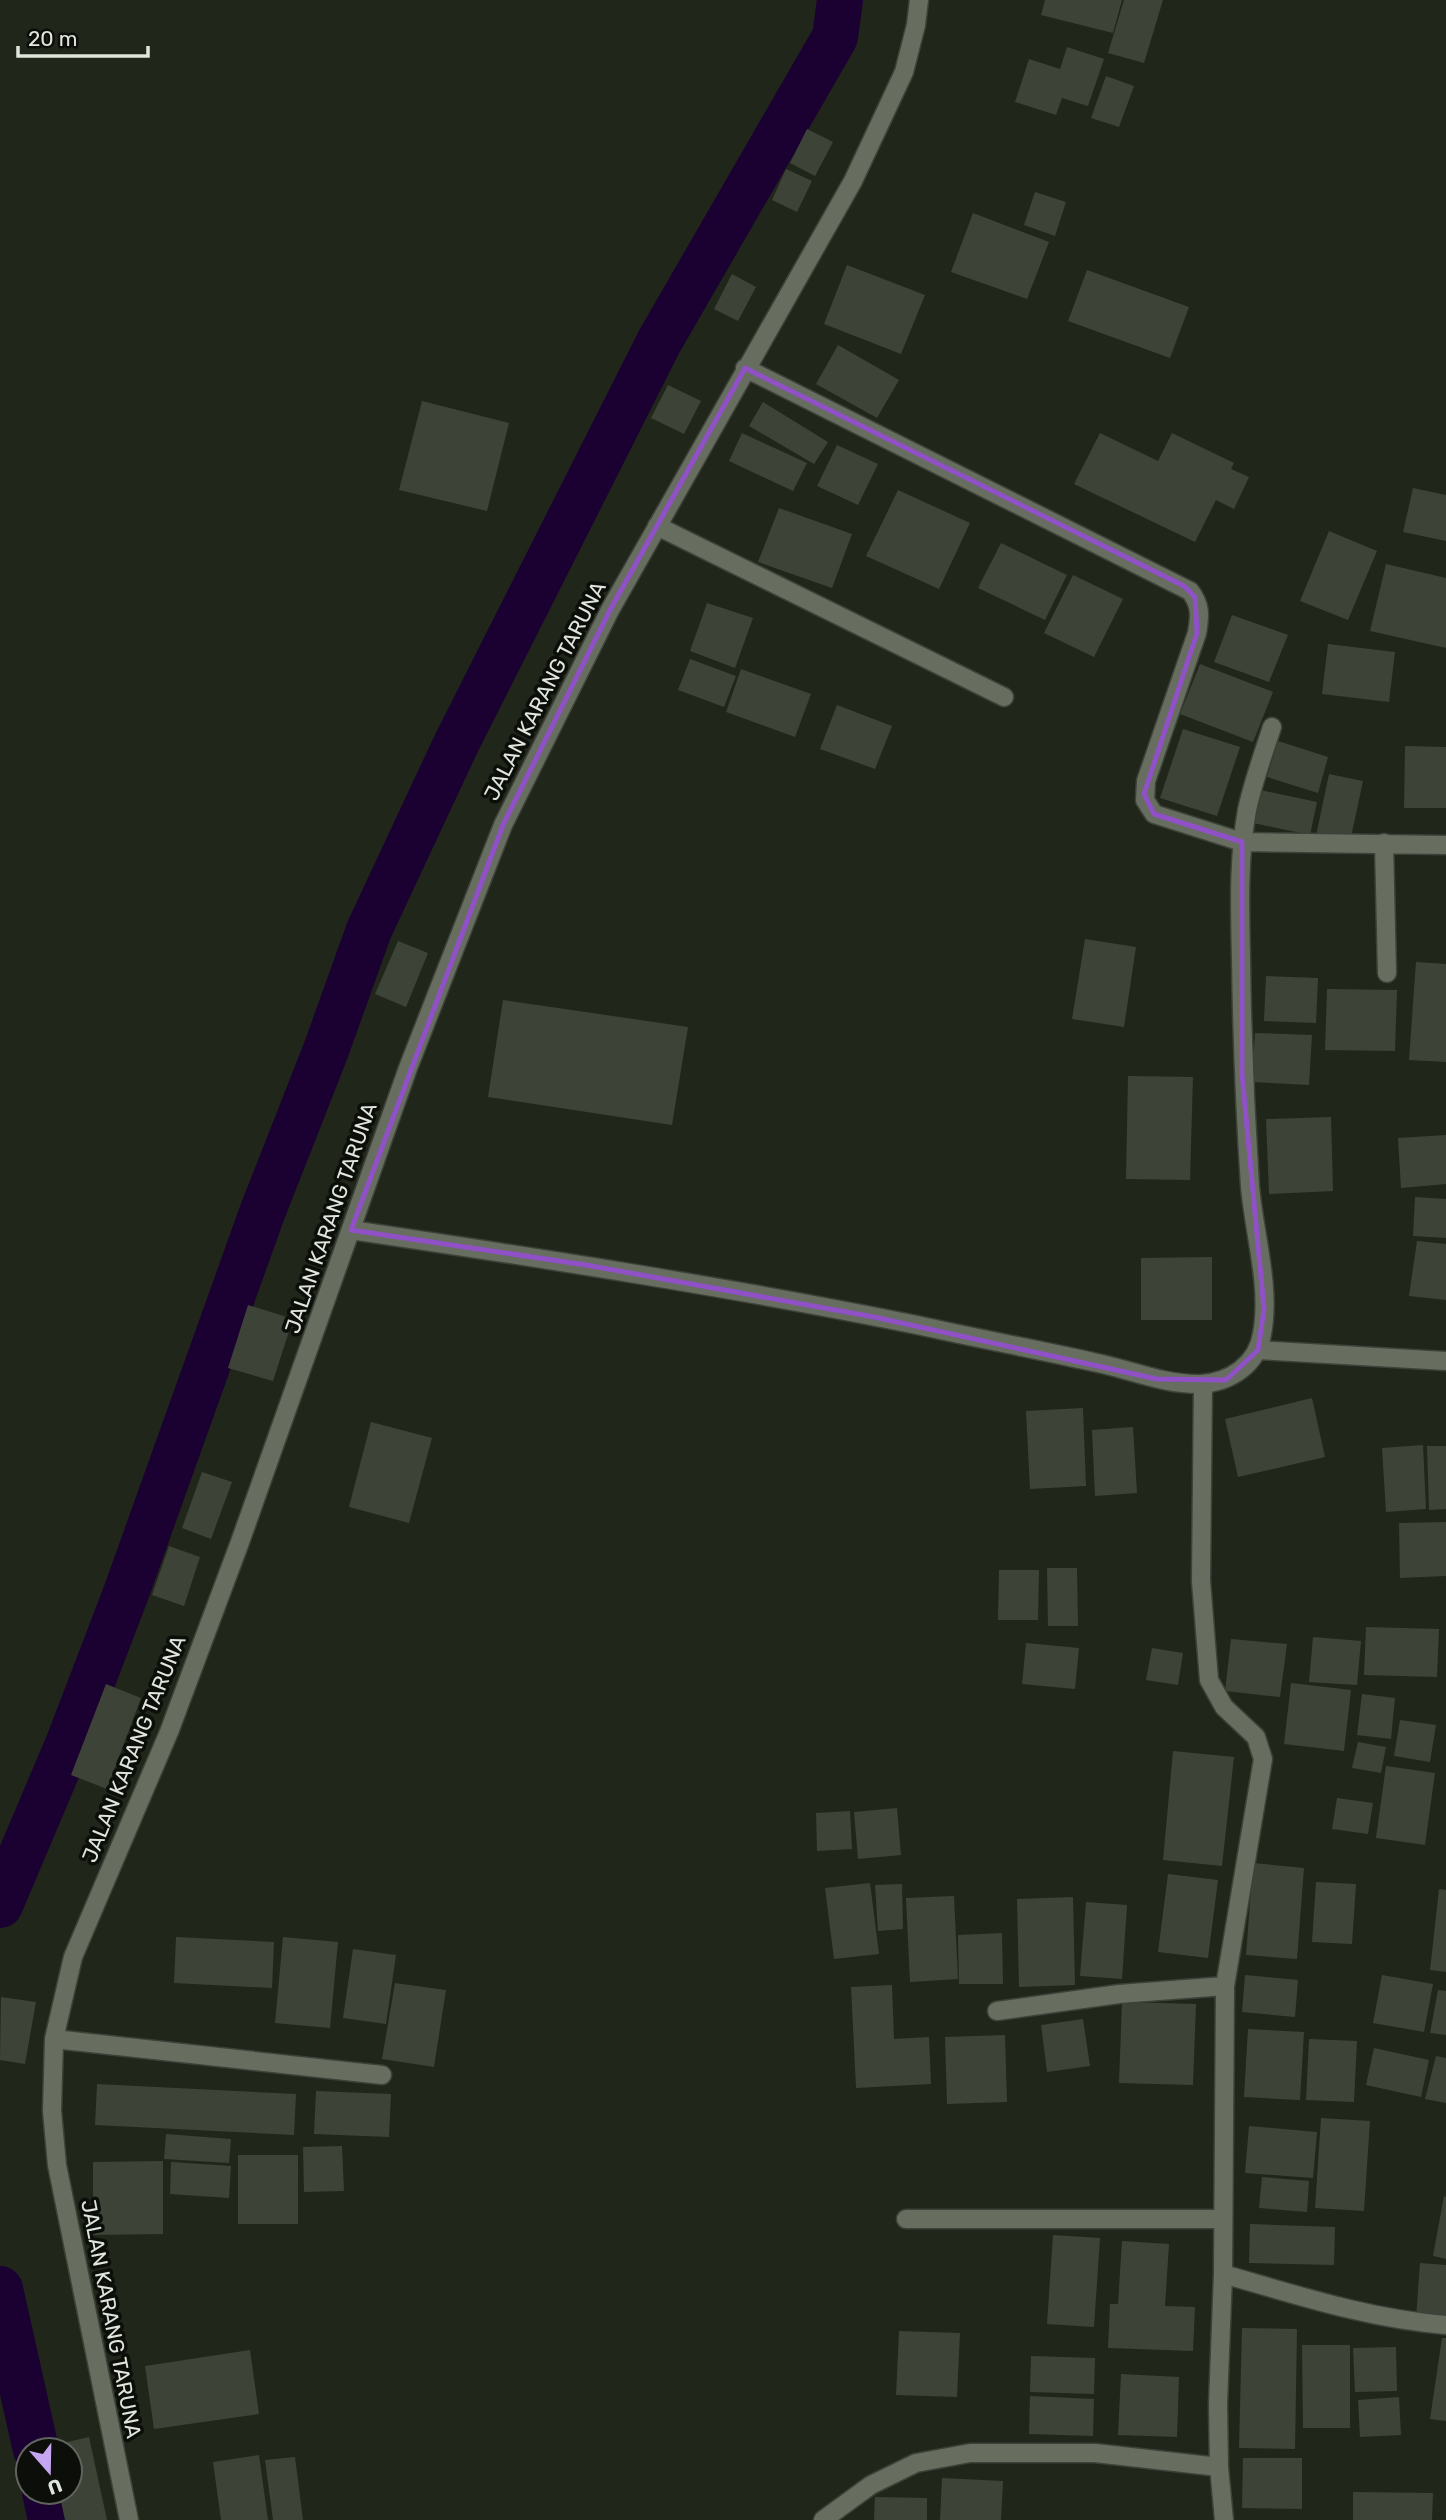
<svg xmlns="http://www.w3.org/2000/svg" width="1446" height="2520" font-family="Rubik,sans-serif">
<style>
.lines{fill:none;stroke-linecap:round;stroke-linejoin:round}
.canal{stroke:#1b0132;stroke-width:46}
.building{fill:#3d4437}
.minor-casing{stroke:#3d4239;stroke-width:21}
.minor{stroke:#676e60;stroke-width:18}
.marked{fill:none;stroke:#8f51c5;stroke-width:5;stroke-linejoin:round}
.labels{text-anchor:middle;stroke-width:7;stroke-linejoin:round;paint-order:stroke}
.street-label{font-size:21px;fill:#e0e5dd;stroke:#0b0e09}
</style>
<rect width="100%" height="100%" fill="#20261a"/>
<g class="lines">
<path class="canal" d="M0,1905l69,-163 57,-149 136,-380 64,-163 43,-120 87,-186 203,-402 176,-305 5,-37
M0,2289l36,161
M45,2492l6,28"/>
</g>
<path class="building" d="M1045,0h77l-9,33 -72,-18z
M1124,0h39l-19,63 -36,-10z
M1067,47l37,12 -16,47 -26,-8 -6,17 -41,-13 14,-43 31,10z
M1106,76l28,10 -15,41 -28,-9z
M807,129l26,13 -18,34 -25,-13z
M786,169l26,12 -15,31 -25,-12z
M1035,192l31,10 -11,34 -31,-11z
M973,213l76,29 -22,57 -76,-27z
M847,265l78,30 -24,59 -77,-30z
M1087,270l102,37 -19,51 -102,-37z
M732,274l24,13 -18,34 -24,-12z
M838,345l61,35 -22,38 -61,-34z
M668,385l33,16 -17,33 -33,-16z
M422,401l87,22 -22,88 -88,-21z
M763,402l65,40 -14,22 -65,-38z
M742,433l65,30 -14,28 -64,-30z
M1100,433l58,28 14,-28 62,30 -3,6 18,8 -15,32 -18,-9 -21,42 -121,-58z
M837,445l41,19 -20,41 -41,-19z
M1413,488l33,7v46l-43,-9z
M898,490l72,33 -31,66 -73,-33z
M779,508l73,26 -20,54 -74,-26z
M1329,531l48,20 -29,69 -48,-19z
M1001,543l66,32 -22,45 -67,-32z
M1386,564l60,14v70l-76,-17z
M1073,575l50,24 -29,58 -50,-24z
M707,603l46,15 -18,50 -45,-17z
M1232,615l56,20 -19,47 -55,-20z
M1328,644l67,8 -6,50 -67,-8z
M690,659l46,17 -12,31 -46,-17z
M1200,664l73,28 -20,50 -73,-28z
M741,669l70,25 -16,43 -69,-25z
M837,705l55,21 -17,43 -55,-20z
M1183,729l57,18 -23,69 -57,-18z
M1278,741l50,16 -10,36 -51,-16z
M1405,746l41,1v61h-42z
M1329,774l34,7 -13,61 -34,-6z
M1260,790l57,12 -7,33 -57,-12z
M1085,939l51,8 -12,80 -52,-8z
M398,941l30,12 -22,54 -31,-13z
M1416,962l30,2v98l-37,-2z
M1266,976l52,2 -2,45 -52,-2z
M1327,989l70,1 -2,61 -70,-1z
M503,1000l185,27 -16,98 -184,-28z
M1255,1033l57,2 -3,50 -57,-3z
M1128,1076l65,1 -3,103 -64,-1z
M1331,1117l2,74 -64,3 -3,-75z
M1446,1135v49l-45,4 -3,-50z
M1415,1197l31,2v39l-33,-2z
M1417,1241l29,3v56l-37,-4z
M1212,1257v63h-71v-62z
M248,1305l45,14 -20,62 -45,-13z
M1312,1398l13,59 -87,20 -13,-58z
M1083,1408l3,78 -56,3 -4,-78z
M371,1422l61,16 -23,85 -60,-16z
M1133,1427l4,66 -42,3 -3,-66z
M1423,1445l3,64 -40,3 -4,-64z
M1427,1446h19v63l-17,1z
M202,1472l30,10 -21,57 -29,-11z
M1446,1522v54l-46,2 -1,-55z
M169,1546l31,11 -16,49 -32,-11z
M1047,1568h30l1,58h-30z
M999,1570h40l-1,50h-40z
M1366,1627l73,2 -2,48 -73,-2z
M1313,1637l48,4 -4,44 -48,-3z
M1231,1639l56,5 -7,53 -55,-6z
M1026,1643l53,5 -4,41 -53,-5z
M1152,1648l31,5 -5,32 -32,-5z
M1291,1683l60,7 -7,61 -60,-7z
M106,1684l35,14 -34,91 -36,-14z
M1362,1694l33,4 -4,41 -34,-4z
M1400,1720l36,5 -6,37 -36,-6z
M1358,1742l28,5 -5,26 -29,-5z
M1173,1751l61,6 -12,109 -59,-6z
M1386,1766l49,7 -10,72 -49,-7z
M1337,1798l36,5 -5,31 -36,-5z
M897,1808l4,47 -43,4 -4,-47z
M850,1811l2,38 -35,2 -1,-38z
M1253,1863l51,5 -7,91 -51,-4z
M1168,1874l50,6 -10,78 -50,-6z
M1316,1882l40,2 -4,60 -40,-2z
M870,1883l9,71 -45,5 -9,-71z
M902,1884l1,45 -25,2 -3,-46z
M1439,1889l7,1v82l-16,-2z
M954,1896l4,83 -48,3 -4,-84z
M1073,1897l2,88 -56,2 -2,-88z
M1086,1902l41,3 -5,74 -42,-3z
M1002,1933l1,51h-44l-1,-49z
M176,1937l98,5 -2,46 -98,-5z
M283,1937l55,5 -8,86 -55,-5z
M353,1949l43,6 -10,69 -43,-6z
M1245,1975l53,5 -3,37 -53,-5z
M1382,1975l51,9 -9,48 -51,-9z
M395,1983l51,7 -12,77 -52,-8z
M892,1985l2,54 35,-2 2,47 -75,4 -5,-101z
M1438,1990l8,1v44l-16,-2z
M1,1997l35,5 -11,62 -25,-4z
M1122,2002l74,2 -3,81 -74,-2z
M1083,2019l7,47 -43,6 -6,-47z
M1248,2029l56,3 -4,68 -56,-3z
M1005,2035l2,67 -60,2 -2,-67z
M1309,2039l48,2 -3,61 -48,-2z
M1374,2048l55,12 -8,37 -55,-12z
M1436,2056l10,2v45l-21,-4z
M97,2084l199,10 -2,41 -199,-10z
M316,2091l75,3 -2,43 -75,-3z
M1321,2118l49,3 -6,90 -49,-3z
M1249,2126l68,6 -4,46 -68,-5z
M166,2134l65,5 -2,24 -65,-4z
M342,2146l2,45 -40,1 -1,-45z
M238,2155h60v69h-60z
M163,2161v73l-70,1v-73z
M171,2162l60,4 -2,32 -59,-4z
M1262,2177l47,4 -2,31 -48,-4z
M1444,2196l2,1v62l-13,-3z
M1250,2224l85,3 -1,38 -85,-2z
M1053,2235l47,3 -6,89 -47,-3z
M1122,2241l47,3 -4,62 30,1 -2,44 -85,-3 2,-44h8z
M1420,2263l26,2v56l-30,-2z
M1242,2328l55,1 -2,120 -56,-1z
M899,2331l61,2 -3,64 -61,-2z
M1442,2338h4v83l-16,-2z
M1302,2345h48v83h-47z
M1396,2347l1,44 -42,1 -2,-44z
M250,2350l9,64 -105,15 -9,-63z
M1031,2356l64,2 -1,36 -64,-2z
M1121,2374l58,3 -2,60 -59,-2z
M1030,2396l64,3 -1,37 -64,-2z
M1399,2397l2,38 -41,2 -2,-37z
M89,2437l18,83h-42l-6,-28h11v-42h-20v-4z
M259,2455l9,65h-47l-8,-58z
M295,2457l8,63h-30l-8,-60z
M1243,2458h59v51l-60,-1z
M942,2478l61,3 -2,39h-61z
M1353,2492l80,1 -1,27h-79z
M875,2497l52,1v22h-53z"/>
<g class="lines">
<defs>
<path id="minor" d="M745,368l445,223c11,14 10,25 7,42l-51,148 -1,19 9,14 88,28 204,3
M657,526l347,171
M1384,843l3,130
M351,1230c189,28 378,57 566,95 58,13 118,24 176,37 36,7 71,23 108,22 29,-2 56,-19 61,-50 9,-48 -8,-100 -12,-148 -5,-76 -8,-151 -9,-227 -1,-50 -3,-99 6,-149 6,-28 16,-55 25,-83
M1258,1350l188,11
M1203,1384l-2,197 8,99 15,27 32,30 7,22 -38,227 -2,288 -5,130 1,63 5,53
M997,2011l122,-17 106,-8
M54,2039l328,36
M906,2219h317
M1223,2274c74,21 146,45 223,51
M129,2520l-72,-355 -5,-54 2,-72 19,-82 96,-225 71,-190 168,-474 95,-243 107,-215 243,-429 51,-109 12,-47 3,-25
M823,2520l48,-35 45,-22 54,-10h125l124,14"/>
</defs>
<use href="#minor" class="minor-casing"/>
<use href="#minor" class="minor"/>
</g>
<path class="marked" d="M745,368l439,218 11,11 2,36 -53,161 10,20 88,28v232l22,235 -6,41 -32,30 -69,-1 -283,-62 -288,-52 -235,-35 152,-405 107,-215z"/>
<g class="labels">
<g class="street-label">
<text transform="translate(545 691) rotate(-63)" y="7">JALAN KARANG TARUNA</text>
<text transform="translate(331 1218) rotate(-71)" y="7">JALAN KARANG TARUNA</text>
<text transform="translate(134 1749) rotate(-68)" y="7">JALAN KARANG TARUNA</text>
<text transform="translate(111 2319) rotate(79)" y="7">JALAN KARANG TARUNA</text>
</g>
</g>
<g transform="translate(49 2471) rotate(160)"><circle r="33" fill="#0b0e09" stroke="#60645e" stroke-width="2"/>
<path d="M0-5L12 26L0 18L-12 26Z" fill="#c5a7f1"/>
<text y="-10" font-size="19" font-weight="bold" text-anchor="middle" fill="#e0e5dd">U</text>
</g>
<path d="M18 46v10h130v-10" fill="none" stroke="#e0e5dd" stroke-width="3.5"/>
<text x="28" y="46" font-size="21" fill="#e0e5dd" stroke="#0b0e09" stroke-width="5" paint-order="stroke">20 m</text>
</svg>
